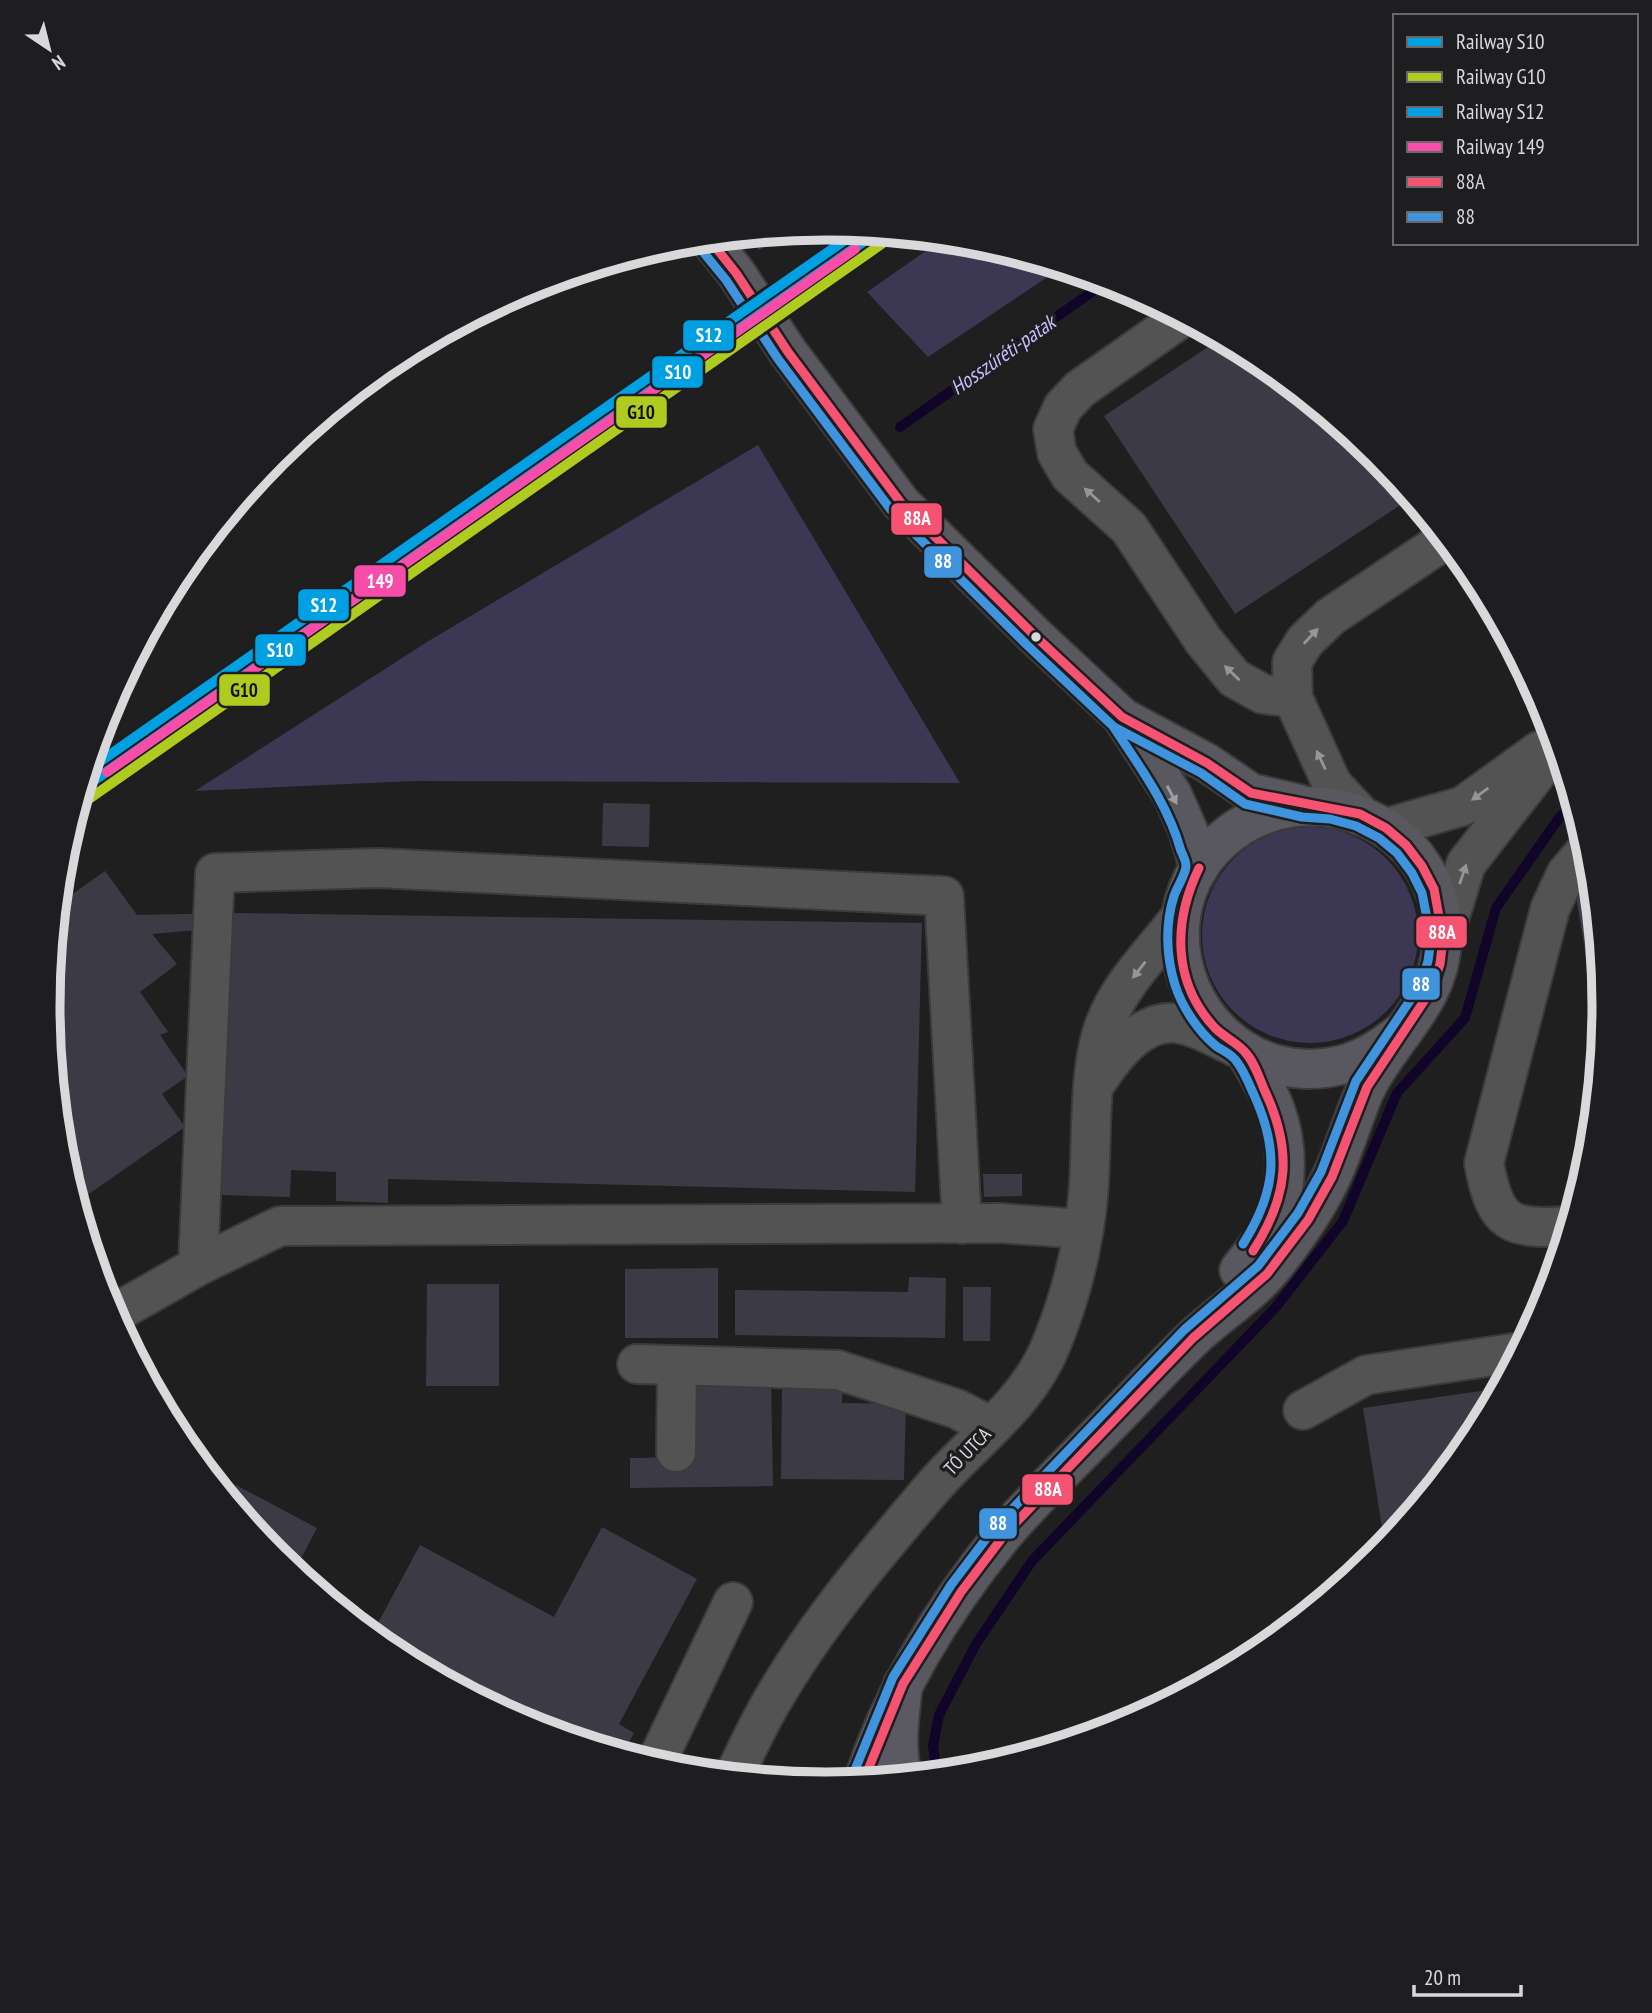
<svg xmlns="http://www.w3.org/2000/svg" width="1652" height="2013" font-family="'PT Sans Narrow',sans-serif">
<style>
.green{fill:#3c3752}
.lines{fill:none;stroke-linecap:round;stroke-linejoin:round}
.stream{stroke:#100529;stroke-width:10}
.building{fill:#3c3a44}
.minor-casing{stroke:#3b3b3b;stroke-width:42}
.major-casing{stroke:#3b3b3b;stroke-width:42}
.highway-casing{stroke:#3b3b3b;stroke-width:42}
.minor{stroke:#535354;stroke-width:38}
.major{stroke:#59585e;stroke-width:38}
.highway{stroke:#5b5a62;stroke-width:38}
.bus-1-casing{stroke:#1e1e21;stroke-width:14}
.bus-2-casing{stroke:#1e1e21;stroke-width:14}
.bus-1{stroke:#f65372;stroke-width:9}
.bus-2{stroke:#4094de;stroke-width:9}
.rail-1-casing{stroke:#1e1e21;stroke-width:16}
.rail-2-casing{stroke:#1e1e21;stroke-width:16}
.rail-3-casing{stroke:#1e1e21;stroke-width:16}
.rail-4-casing{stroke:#1e1e21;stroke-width:16}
.rail-1{stroke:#00a0e3;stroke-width:10}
.rail-2{stroke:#b0cb1f;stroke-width:10}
.rail-3{stroke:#00a0e3;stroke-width:10}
.rail-4{stroke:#f54da8;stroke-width:10}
.oneway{fill:#969698}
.oneway2{fill:#9f9fa3}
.bus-dot{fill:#d9d9db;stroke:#1e1e21;stroke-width:2.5}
.labels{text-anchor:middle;stroke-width:7;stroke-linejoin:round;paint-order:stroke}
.street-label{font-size:19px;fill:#d9d9db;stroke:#1e1e21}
.water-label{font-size:21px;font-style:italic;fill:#c8befd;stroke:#1e1e21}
.rim{fill:none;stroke:#d9d9db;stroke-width:9}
.line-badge{stroke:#1e1e21;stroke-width:2.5}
.badge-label{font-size:19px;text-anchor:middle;font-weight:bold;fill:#fff}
.pale-badge-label{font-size:19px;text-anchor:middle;font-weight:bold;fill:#111}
</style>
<rect width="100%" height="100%" fill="#1f1f20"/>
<path class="green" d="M791,231l-32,19 -10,-15z
M943,239l35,4 83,25 -133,89 -61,-65z
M758,445l202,338 -546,-2 -219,10 232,-149z
M1202 935a108 108 0 1 1 216 0a108 108 0 1 1-216 0Z"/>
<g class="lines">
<path class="stream" d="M900,427l206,-145
M937,1774l-4,-28 6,-31 37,-71 56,-83 244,-254 67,-86 54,-128 68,-75 31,-110 63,-90 15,-15"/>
</g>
<path class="building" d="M1220,339l39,20 118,97 34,42 -176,116 -131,-198z
M603,803l47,1 -1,43 -47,-1z
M105,871l32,44 94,-2 691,10 -7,269 -527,-13v24l-52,-2v-29l-45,-2 -1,27 -70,-2 11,-268 -79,7 25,30 -37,28 28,40 -8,3 28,41 -26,18 23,33 -109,76 -14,-45 -15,-152 10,-101z
M1592,875l13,132 -4,41 -28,-170z
M1595,1108l-5,51 -2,6 -8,-54z
M983,1174h39v22l-38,1z
M718,1268v70h-93v-69z
M909,1277l37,1 -1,60 -210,-3v-45l173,2z
M427,1284h72v102h-73z
M963,1287h28l-1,54h-27z
M771,1381l2,105 -143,2v-30l60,-1 -1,-75z
M782,1387h61l-1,16 64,1 -2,76 -123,-1z
M1501,1388l-28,51 -88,108 -22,-139z
M202,1467l115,61 -23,44 -19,-15z
M602,1527l95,52 -78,145 15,9 -12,22 -94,-29 -135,-72 -22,-18 49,-91 134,72z"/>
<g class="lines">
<defs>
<path id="minor" d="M1181,318l-101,71 -17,18 -10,22 4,24 13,22 59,53 74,112 31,38 29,16 30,4
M1360,814l-28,-30 -39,-86 -1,-36 13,-21 25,-24 109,-73
M1386,828l77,-22 76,-55
M1443,939l23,-75 91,-117
M1096,1083c18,-28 49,-70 89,-58 19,5 37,16 55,24
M1569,1226c-60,4 -74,-2 -85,-63l66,-254 16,-35 22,-26
M198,1266l17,-393 164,-5 565,28 18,328
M112,1315l86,-49 82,-40 719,-3 85,6
M637,1364l201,6 119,39 35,18
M1303,1410l63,-35 154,-23
M676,1452l1,-87
M655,1765l78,-163
M734,1776c12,-25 24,-51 38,-75 45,-78 104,-147 162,-215 40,-46 94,-83 117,-141 19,-46 32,-98 37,-148 5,-52 -1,-126 17,-173 15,-40 50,-74 76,-108"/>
<path id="major" d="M709,239l27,34 52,79 113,151 134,133 87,81 50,77 16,36 11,38
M1125,719l82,44 44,30 48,11
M1239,1270c12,-15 26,-32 34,-49 16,-33 15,-78 2,-112 -7,-20 -20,-39 -30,-58
M863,1782c29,-90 80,-173 139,-246 32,-38 69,-73 104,-109 29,-29 57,-60 87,-89 25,-24 57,-43 79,-70 24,-30 47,-62 62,-97 12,-27 20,-56 32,-83 25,-51 74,-86 76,-147 5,-118 -135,-177 -221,-100 -24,21 -39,53 -41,85 -5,88 73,161 161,139 24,-6 43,-19 62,-34"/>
<path id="highway" d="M903,1684c-3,31 -9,63 0,94"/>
</defs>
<use href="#minor" class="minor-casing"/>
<use href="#major" class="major-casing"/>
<use href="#highway" class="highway-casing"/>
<use href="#minor" class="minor"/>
<use href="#major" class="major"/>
<use href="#highway" class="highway"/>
<defs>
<path id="bus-1" d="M709,239l27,34 52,79 113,151 134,133 87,81 85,46 44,30 109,21 26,14 20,17 16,21 12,23 9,50 -3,25 -8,25 -65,98 -35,90 -24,43 -41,54 -74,64 -188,196 -44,58 -58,92 -40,98
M1199,868c-26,54 -27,114 16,160 9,9 21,14 29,23 10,10 15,26 20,38 29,61 25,106 -11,162"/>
<path id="bus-2" d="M699,247l27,33 52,79 113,151 136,135 87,82 87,46 44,31 57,13 28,2 26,7 23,12 18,15 15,20 10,20 9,46 -3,22 -7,23 -65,97 -35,91 -23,41 -40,53 -74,64 -189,197 -44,58 -58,92 -41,100
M1113,726c26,40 55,78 68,125 2,4 5,11 5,15 0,8 -9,21 -12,30 -9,28 -8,60 1,89 7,22 23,46 41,61 7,5 16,8 21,16 7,9 12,22 17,33 26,57 22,97 -11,149"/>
</defs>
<use href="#bus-1" class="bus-1-casing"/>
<use href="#bus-2" class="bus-2-casing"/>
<use href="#bus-1" class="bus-1"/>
<use href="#bus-2" class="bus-2"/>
<defs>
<path id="rail-1" d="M82,789l794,-556"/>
<path id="rail-2" d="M89,799l794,-556"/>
<path id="rail-3" d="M88,770l770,-539"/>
<path id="rail-4" d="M107,772l748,-523"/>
</defs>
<use href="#rail-1" class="rail-1-casing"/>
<use href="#rail-2" class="rail-2-casing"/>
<use href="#rail-3" class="rail-3-casing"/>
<use href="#rail-4" class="rail-4-casing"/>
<use href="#rail-1" class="rail-1"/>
<use href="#rail-2" class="rail-2"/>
<use href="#rail-3" class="rail-3"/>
<use href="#rail-4" class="rail-4"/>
</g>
<defs><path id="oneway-solid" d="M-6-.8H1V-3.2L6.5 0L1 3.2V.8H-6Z" transform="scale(1.75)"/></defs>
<g class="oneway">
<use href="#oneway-solid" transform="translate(1092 495) rotate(-138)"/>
<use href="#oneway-solid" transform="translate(1311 636) rotate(-47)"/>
<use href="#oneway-solid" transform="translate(1232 673) rotate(-136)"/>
<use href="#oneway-solid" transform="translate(1321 760) rotate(-115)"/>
<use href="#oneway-solid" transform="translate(1480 794) rotate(144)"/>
<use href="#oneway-solid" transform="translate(1463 874) rotate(-71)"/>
<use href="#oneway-solid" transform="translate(1139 970) rotate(128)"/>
</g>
<use class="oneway2" href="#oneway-solid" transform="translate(1172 795) rotate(62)"/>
<circle class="bus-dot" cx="1036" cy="637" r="6"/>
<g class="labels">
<g class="street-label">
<text transform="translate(967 1451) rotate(-46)" y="7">TÓ UTCA</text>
</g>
<g class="water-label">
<text transform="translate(1003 355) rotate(-35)" y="7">Hosszúréti-patak</text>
</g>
</g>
<path d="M0 0H1652V2013H0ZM60 1006a766 766 0 1 1 1532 0a766 766 0 1 1-1532 0Z" fill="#1e1e21" fill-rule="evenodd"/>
<path class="rim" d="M60 1006a766 766 0 1 1 1532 0a766 766 0 1 1-1532 0Z"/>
<g class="line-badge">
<rect x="682" y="319" width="53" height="33" rx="7" fill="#00a0e3"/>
<rect x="651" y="355" width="53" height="34" rx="7" fill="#00a0e3"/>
<rect x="615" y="395" width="53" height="34" rx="7" fill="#b0cb1f"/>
<rect x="890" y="502" width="53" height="34" rx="7" fill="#f65372"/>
<rect x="923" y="545" width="40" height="34" rx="7" fill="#4094de"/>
<rect x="353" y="564" width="54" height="34" rx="7" fill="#f54da8"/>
<rect x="297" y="588" width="53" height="34" rx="7" fill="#00a0e3"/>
<rect x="254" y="633" width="53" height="34" rx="7" fill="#00a0e3"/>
<rect x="218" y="673" width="53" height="34" rx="7" fill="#b0cb1f"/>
<rect x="1415" y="915" width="53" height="34" rx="7" fill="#f65372"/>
<rect x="1401" y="967" width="40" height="34" rx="7" fill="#4094de"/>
<rect x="1021" y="1473" width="53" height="33" rx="7" fill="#f65372"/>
<rect x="978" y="1507" width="40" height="33" rx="7" fill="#4094de"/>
</g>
<g class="badge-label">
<text x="709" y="342">S12</text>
<text x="678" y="379">S10</text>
<text x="917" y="525">88A</text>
<text x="943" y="568">88</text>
<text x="380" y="588">149</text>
<text x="324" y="612">S12</text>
<text x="280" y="657">S10</text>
<text x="1442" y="939">88A</text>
<text x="1421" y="991">88</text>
<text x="1048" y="1496">88A</text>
<text x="998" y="1530">88</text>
</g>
<g class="pale-badge-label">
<text x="641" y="419">G10</text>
<text x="244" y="697">G10</text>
</g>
<rect x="1393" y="14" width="245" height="231" fill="#1e1e21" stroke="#69696b" stroke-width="2"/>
<rect x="1407" y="37" width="35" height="10" fill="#00a0e3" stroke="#69696b" stroke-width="2"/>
<text x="1456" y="49" font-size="21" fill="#d9d9db">Railway S10</text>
<rect x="1407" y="72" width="35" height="10" fill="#b0cb1f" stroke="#69696b" stroke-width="2"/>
<text x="1456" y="84" font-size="21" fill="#d9d9db">Railway G10</text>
<rect x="1407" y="107" width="35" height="10" fill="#00a0e3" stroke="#69696b" stroke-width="2"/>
<text x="1456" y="119" font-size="21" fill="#d9d9db">Railway S12</text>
<rect x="1407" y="142" width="35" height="10" fill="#f54da8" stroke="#69696b" stroke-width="2"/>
<text x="1456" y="154" font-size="21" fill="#d9d9db">Railway 149</text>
<rect x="1407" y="177" width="35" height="10" fill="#f65372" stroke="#69696b" stroke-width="2"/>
<text x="1456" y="189" font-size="21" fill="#d9d9db">88A</text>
<rect x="1407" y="212" width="35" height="10" fill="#4094de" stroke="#69696b" stroke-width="2"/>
<text x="1456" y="224" font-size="21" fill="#d9d9db">88</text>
<g transform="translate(49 49) rotate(145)" stroke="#1e1e21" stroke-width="5" paint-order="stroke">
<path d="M0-5L12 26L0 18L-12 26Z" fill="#d9d9db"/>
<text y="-10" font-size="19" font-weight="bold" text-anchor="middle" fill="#d9d9db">N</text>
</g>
<path d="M1414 1985v10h107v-10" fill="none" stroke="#d9d9db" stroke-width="3.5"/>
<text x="1424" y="1985" font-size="21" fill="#d9d9db" stroke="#1e1e21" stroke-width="5" paint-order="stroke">20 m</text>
</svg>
